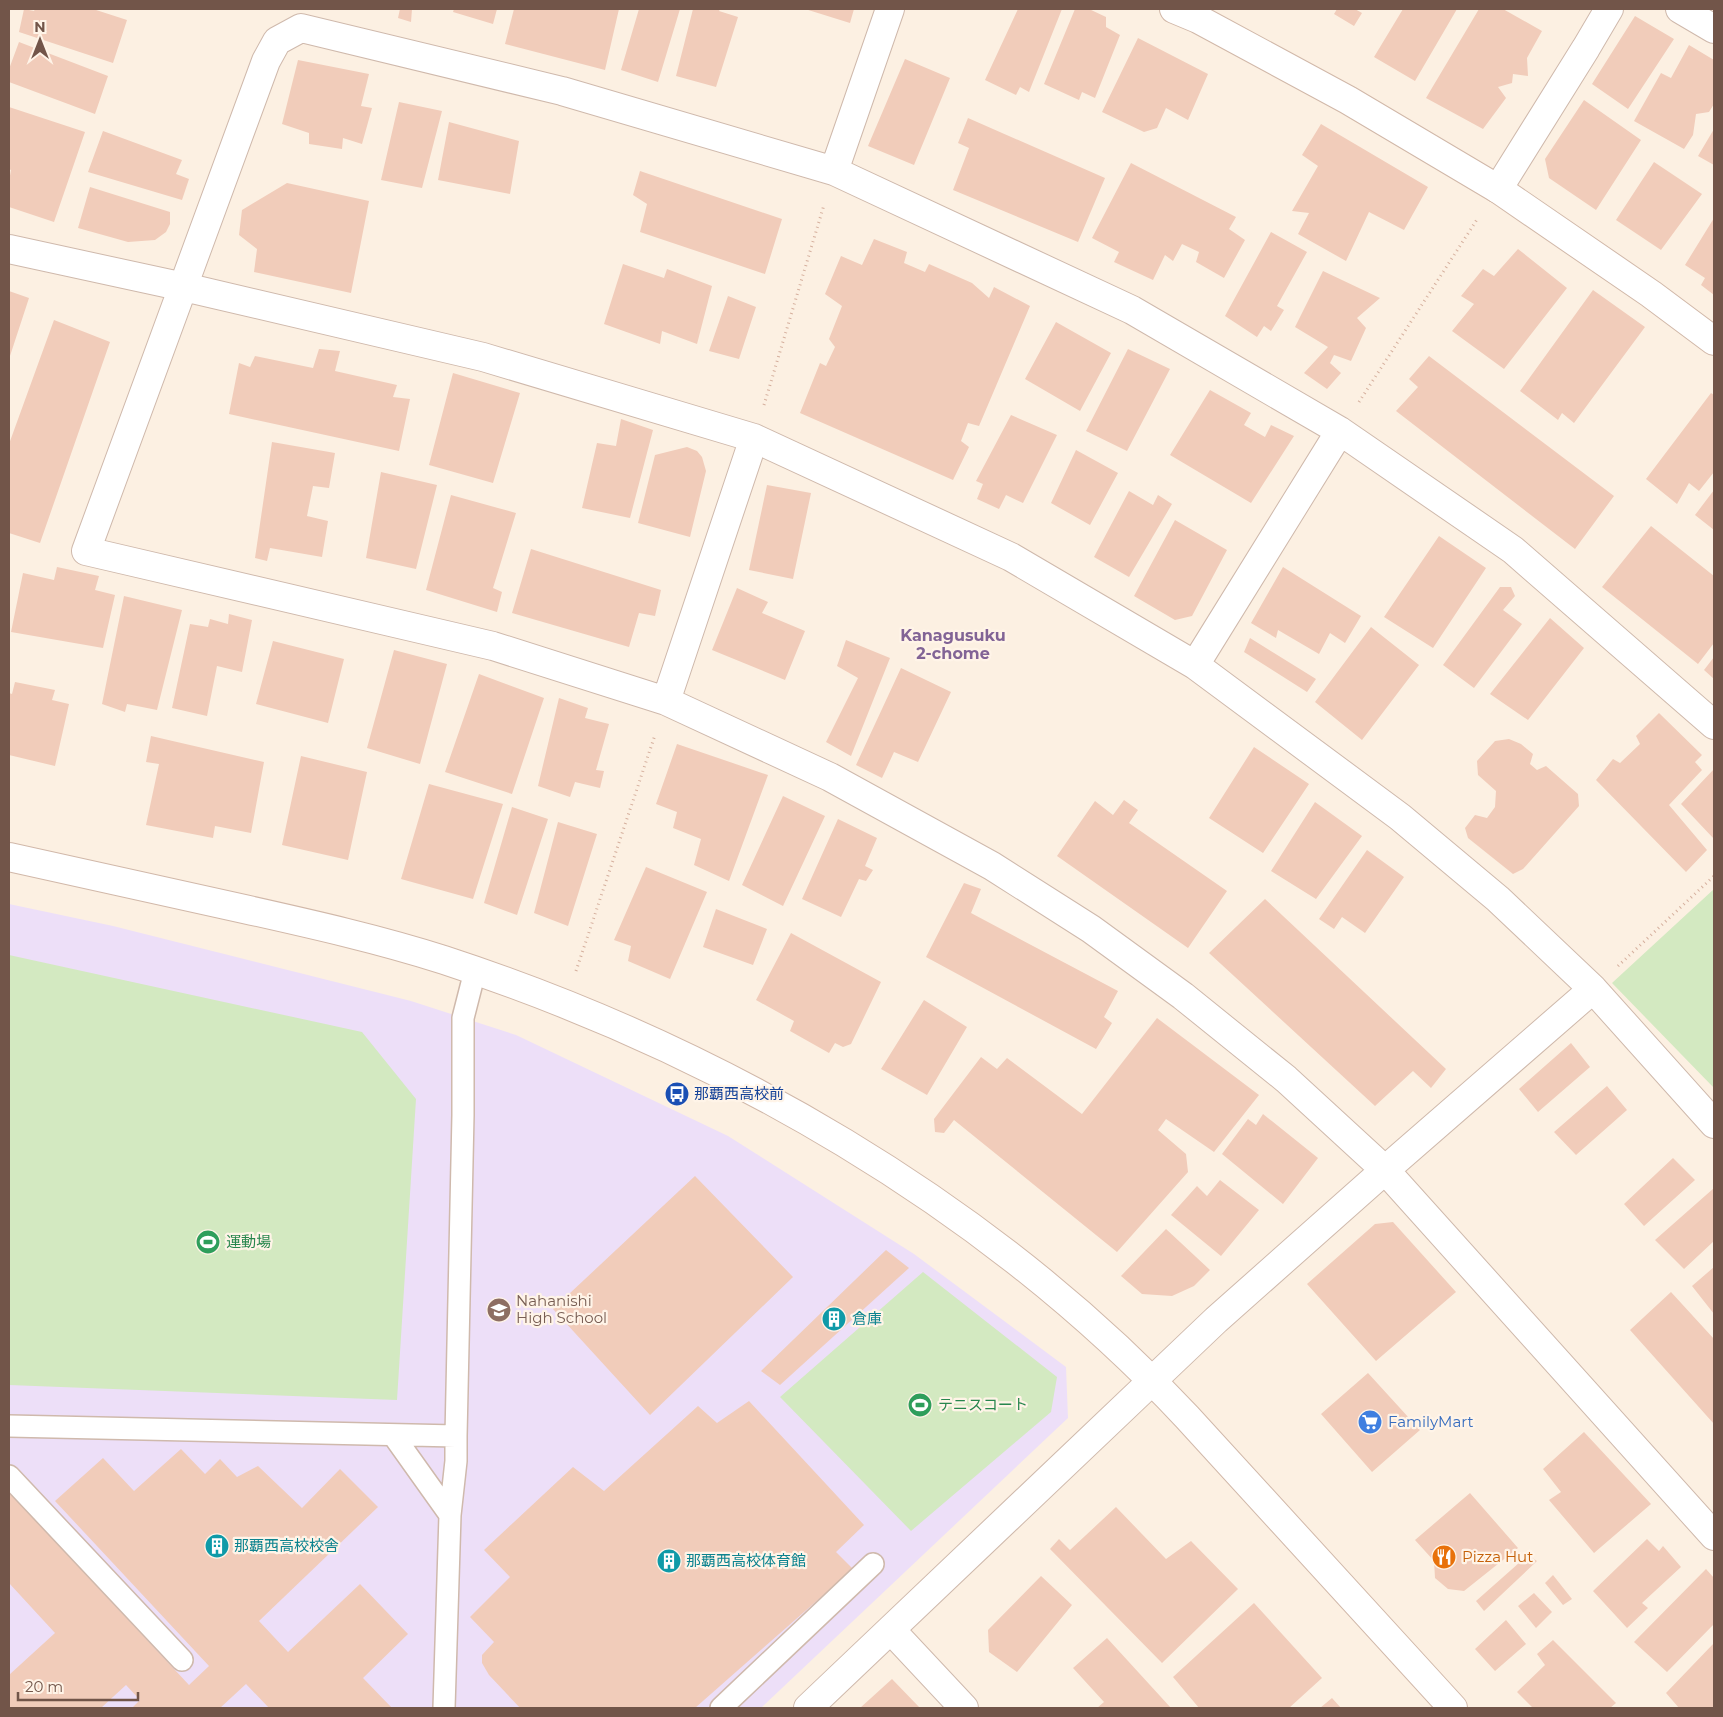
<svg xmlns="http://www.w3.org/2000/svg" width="1723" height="1717" font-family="Montserrat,'Noto Sans JP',sans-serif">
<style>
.education{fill:#eddff8}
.green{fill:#d3e9c1}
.building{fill:#f1ccba}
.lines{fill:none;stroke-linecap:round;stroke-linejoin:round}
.lane-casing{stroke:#cfb9ac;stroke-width:24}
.street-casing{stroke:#cfb9ac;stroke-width:30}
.secondary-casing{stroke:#d1b8a9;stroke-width:30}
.path{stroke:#d5af9d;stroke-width:3;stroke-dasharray:1 4;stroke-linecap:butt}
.lane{stroke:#fff;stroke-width:21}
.street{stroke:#fff;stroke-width:28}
.secondary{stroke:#fff;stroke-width:28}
.labels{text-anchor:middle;stroke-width:4.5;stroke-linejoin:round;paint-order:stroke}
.transit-label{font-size:15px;fill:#164399;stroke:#fff4e8;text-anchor:start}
.leisure-label{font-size:15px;fill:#27864d;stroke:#fff4e8;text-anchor:start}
.education-label{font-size:15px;fill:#785e54;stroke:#fff4e8;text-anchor:start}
.culture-label{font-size:15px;fill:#0d838f;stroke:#fff4e8;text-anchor:start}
.shop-label{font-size:15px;fill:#366cbe;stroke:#fff4e8;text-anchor:start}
.food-label{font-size:15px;fill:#c56008;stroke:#fff4e8;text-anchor:start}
.neighbourhood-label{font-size:16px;font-weight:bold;fill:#826496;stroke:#fff4e8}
</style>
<rect width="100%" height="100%" fill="#fcf0e2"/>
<path class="education" d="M9,904l104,22 298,75 105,34 212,101 186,118 152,113 2,51 -307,290h-752z"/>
<path class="green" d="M1714,889v199l-102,-105z
M9,955l353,77 54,67 -19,301 -388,-15z
M923,1272l134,105 -6,35 -140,119 -131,-134z"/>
<path class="building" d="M24,9l10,2 1,-2h58l34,11 -14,43 -94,-31z
M400,9h12l-1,13 -13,-4z
M454,9h43l-4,15 -40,-12z
M514,9h105l-14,61 -100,-26z
M639,9h41l-22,73 -37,-12z
M693,9h27l-1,2 19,6 -22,70 -40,-11z
M805,9h49l-4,14z
M1018,9h44l-33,83 -9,-5 -4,8 -31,-15z
M1075,9h14l17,8v10l14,8 -25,63 -13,-6 -3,8 -35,-16z
M1337,9h18l7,4 -8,13 -20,-12z
M1403,9h54l-42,72 -41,-24z
M1479,9h24l39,22 -15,27 1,18 -15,-2 -1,9 -14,4 8,11 -23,31 -57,-31z
M1635,16l39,23 -46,70 -36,-25z
M1138,38l70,36 -20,46 -22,-12 -9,20 -13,4 -42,-20z
M19,42l89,34 -13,38 -86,-32v-13z
M1689,45l25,15v44l-5,8 -13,2 -3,21 -9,14 -50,-28 27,-48 10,5z
M905,59l45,19 -36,87 -46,-19z
M298,60l71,14 -8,32 11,2 -10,36 -19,-6 -1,11 -33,-5v-11l-27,-9z
M1584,100l57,40 -45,70 -47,-32 -4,-19z
M399,102l43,9 -20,77 -41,-8z
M9,107l76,25 -31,90 -45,-15v-26l2,-11 -2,-1z
M968,118l137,60 -27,64 -125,-52 16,-42 -11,-5z
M449,122l70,19 -9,53 -72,-14z
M1321,124l107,63 -24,43 -35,-18 -23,49 -48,-27 11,-21 -17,-2 26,-45 -16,-11z
M1714,129v36l-16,-9z
M103,131l79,29 -6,14 13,5 -7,21 -94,-28z
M1654,162l48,32 -41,56 -45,-30z
M1131,163l105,54 -7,12 16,11 -21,38 -28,-16 3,-10 -17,-8 -9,17 -8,-6 -12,25 -39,-18 5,-10 -27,-14z
M640,171l142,48 -17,55 -125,-42 7,-28 -14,-9z
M287,183l82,18 -18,92 -97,-21 3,-23 -18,-14 3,-25z
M90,187l80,25v12l-4,8 -11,8 -27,2 -50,-14z
M1714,218v77l-13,-10 4,-7 -20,-13z
M1271,232l36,20 -30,54 7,4 -13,21 -7,-5 -7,11 -32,-21z
M874,239l33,13 -3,11 21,9 4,-8 43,19 17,15 5,-11 36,19 -51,120 -11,-3 -7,18 8,6 -16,33 -153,-67 20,-50 6,3 9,-19 -6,-8 13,-33 -17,-12 16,-38 21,9z
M1518,249l49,39 -63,81 -52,-38 22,-27 -13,-8 22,-27 11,7z
M623,264l41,14 3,-9 45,17 -15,58 -35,-13 -2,13 -56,-20z
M1323,271l57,27 -23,20 9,10 -15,33 -17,-6 -4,8 11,10 -14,16 -23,-16 24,-26 -33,-20z
M1593,290l52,37 -71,96 -12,-10 -4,7 -38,-29z
M9,291l20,7 -20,61z
M728,296l28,11 -17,52 -30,-8z
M54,320l56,22 -70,201 -31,-10v-89z
M1056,322l55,31 -31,58 -55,-32z
M319,349l21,2 -5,20 62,14 -4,12 17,2 -11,52 -170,-37 10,-51 11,4 5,-11 58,12z
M1128,349l42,20 -43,82 -41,-20z
M1429,356l185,140 -39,53 -179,-138 22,-24 -9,-8z
M453,373l67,20 -27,90 -64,-18z
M1210,390l41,23 -7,12 21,12 6,-12 23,11 -43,67 -81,-48z
M1711,393l3,2v77l-15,19 -10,-8 -12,21 -31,-25z
M1011,415l46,20 -34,68 -17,-8 -7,14 -22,-10 6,-15 -7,-3z
M621,419l32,11 -23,88 -48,-10 15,-65 19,3z
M272,442l63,11 -6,35 -16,-2 -6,30 21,5 -6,36 -52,-9 -3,13 -12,-3z
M687,447l10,4 5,6 4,14 -16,66 -52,-14 17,-68z
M1076,450l42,23 -28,52 -39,-22z
M381,472l56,13 -21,84 -50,-11z
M767,485l44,8 -18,86 -44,-9z
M1714,490v40l-19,-15z
M1129,491l24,14 5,-10 14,9 -43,73 -35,-20z
M451,495l65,18 -23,75 9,4 -5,20 -71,-22z
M1175,520l52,30 -35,66 -17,4 -41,-24z
M1651,526l63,50v67l-16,21 -96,-77z
M1439,536l47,32 -53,80 -49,-31z
M531,549l130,41 -6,26 -16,-3 -10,34 -117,-34z
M57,567l42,9 -4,14 20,5 -12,53 -92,-16 12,-59 31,7z
M1283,567l78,49 -16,27 -15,-10 -11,21 -41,-24 -2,8 -25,-15z
M1500,587h11l4,9 -12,14 19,14 -48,64 -31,-23z
M737,588l31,14 -6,11 43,18 -20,49 -73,-30z
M124,596l58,14 -25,100 -30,-6 -2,8 -23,-8z
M229,614l23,6 -10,52 -25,-6 -10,50 -35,-8 18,-84 18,3 2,-8 18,5z
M1550,618l34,30 -56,72 -38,-26z
M1371,627l48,38 -57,75 -47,-38z
M1250,638l66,41 -9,13 -63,-40z
M846,640l44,18 -39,98 -25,-14 32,-64 -21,-12z
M273,641l71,18 -16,64 -72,-19z
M394,650l53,14 -27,100 -53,-16z
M1714,657v22l-10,-9z
M901,668l50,24 -33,70 -24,-10 -12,26 -26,-13z
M479,674l65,24 -32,96 -67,-22z
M15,682l40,8 -3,10 17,4 -14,62 -46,-11v-62l3,1z
M559,698l29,10 -3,10 24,6 -13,46 8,1 -4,17 -25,-6 -5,15 -32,-11z
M1659,713l43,42 -7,7 7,8 -33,35 38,45 -21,22 -90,-92 17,-21 7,4 20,-19 -4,-8z
M151,736l113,26 -13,71 -36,-7 -2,12 -67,-13 13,-61 -13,-2z
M1509,739l12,5 12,10 -3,10 7,6 9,-4 32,28 1,12 -56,63 -10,5 -45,-36 -3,-10 10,-13 12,3 8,-11 1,-16 -18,-16 -1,-14 18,-20z
M677,744l91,31 -39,106 -35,-16 7,-26 -28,-11 4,-16 -21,-8z
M1254,747l55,37 -46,69 -54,-35z
M301,756l66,16 -19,88 -66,-15z
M1714,769v70l-33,-35z
M429,784l74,20 -30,95 -72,-20z
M783,796l42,20 -42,90 -41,-21z
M1124,800l14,10 -9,13 98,68 -39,57 -131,-92 38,-55 18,14z
M1315,802l47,34 -46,63 -45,-28z
M512,807l36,12 -31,96 -33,-12z
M838,819l39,19 -12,28 8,4 -7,11 -7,-2 -18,38 -39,-18z
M558,822l39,12 -29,92 -34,-13z
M1367,850l37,27 -39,56 -23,-16 -8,12 -15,-10z
M646,867l61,25 -37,87 -42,-18 3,-15 -17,-6z
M964,883l17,6 -10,24 147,78 -14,26 8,6 -16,26 -170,-92z
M1265,899l181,170 -15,19 -18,-17 -38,35 -166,-153z
M716,909l51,20 -14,36 -50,-18z
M791,933l90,49 -30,62 -8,3 -8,-4 -6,10 -39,-22 4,-10 -38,-21z
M924,1000l43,27 -40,68 -46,-26z
M1157,1018l102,77 -45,57 -48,-33 -8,11 28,24 2,18 -71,80 -163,-132 -10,13 -9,-1 -1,-13 47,-62 16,12 10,-11 75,56z
M1571,1043l19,24 -52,45 -19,-23z
M1607,1086l20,24 -51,45 -22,-23z
M1263,1114l55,44 -35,46 -61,-50 26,-35 8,6z
M1673,1158l22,22 -51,46 -20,-22z
M695,1176l98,101 -143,138 -97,-106z
M1220,1180l39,30 -38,46 -50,-41 26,-29 10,10z
M1714,1188v53l-30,28 -29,-29z
M1393,1222l63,70 -80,69 -69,-77 68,-60z
M1166,1229l44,41 -16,16 -22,10 -30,-2 -21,-18z
M886,1250l23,18 -129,117 -19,-14z
M1714,1267v47l-22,-28z
M1671,1292l43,47v85l-84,-94z
M1368,1373l52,57 -48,42 -51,-58z
M749,1401l115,124 -28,27 17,17 -158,139h-175l-31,-33 -7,-12v-8l12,-13 -24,-25 40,-40 -26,-27 89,-83 31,24 94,-85 19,17z
M1584,1432l67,72 -57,49 -45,-53 12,-8 -18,-23z
M181,1449l24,25 15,-15 17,18 21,-11 44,42 38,-39 38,38 -119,114 29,31 72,-68 48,50 -45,44 29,30h-123l-23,-24 -26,24h-88l8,-8 -14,-15 -25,23h-92v-33l46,-42 -46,-50v-91l180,193 20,-19 -154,-165 48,-43 31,33z
M1470,1493l48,55 -54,43 -16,-2 -13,-11 -1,-17 -19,-21z
M1116,1507l50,52 25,-18 47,48 -76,74 -112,-114 9,-10 11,11z
M1647,1539l12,12 4,-5 18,21 -39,36 6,5 -21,20 -34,-37z
M1528,1555l9,6 -53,50 -8,-10z
M1706,1569l8,9v46l-47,48 -33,-30z
M1553,1575l19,24 -9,6 -18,-22z
M1041,1576l31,29 -55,67 -28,-20 -1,-22z
M1534,1593l18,19 -16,16 -18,-22z
M1254,1603l68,75 -33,30h-90l-26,-31z
M1506,1620l20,24 -31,27 -20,-22z
M1107,1638l64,70h-74l7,-6 -31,-34z
M1553,1640l63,63 -6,5h-77l-16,-16 28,-27 -8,-11z
M1714,1643v65h-35l-13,-15z
M892,1679l28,29h-60z
M1332,1698l9,10h-21z"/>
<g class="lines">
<defs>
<path id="lane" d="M9,1426l447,10v25l-6,54 -6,193
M393,1435l57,80
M456,1436l7,-321v-97l12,-47
M9,1476l173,184
M721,1708l152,-144"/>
<path id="street" d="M1680,9l34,20
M834,171l56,-162
M1498,189l88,-141 23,-39
M9,249l175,38 299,70 271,81 257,119 184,108 205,152 98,82 95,90 121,135
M1195,665l145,-234
M666,701l88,-263
M1714,725l-201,-175 -173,-119 -208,-121 -298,-139 -272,-80 -261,-63 -24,13 -11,20 -180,490 407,95 173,55 164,76 162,89 99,63 92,67 103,83 99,91 329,366
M891,1630l73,78
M808,1708l408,-388 169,-150 208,-181"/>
<path id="secondary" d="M1174,9l24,10 150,81 150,89 153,105 63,47
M9,857c78,17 156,34 235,52 67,15 134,30 200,51 275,90 545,245 743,457l266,291"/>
</defs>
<use href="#lane" class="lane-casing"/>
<use href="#street" class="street-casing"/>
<use href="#secondary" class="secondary-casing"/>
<path class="path" d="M1359,402l119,-184
M764,405l60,-200
M1618,966l96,-90
M576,971l79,-236"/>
<use href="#lane" class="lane"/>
<use href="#street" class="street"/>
<use href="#secondary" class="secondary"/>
</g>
<defs>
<symbol id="bus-disc" viewBox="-11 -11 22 22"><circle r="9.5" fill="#1a4fb4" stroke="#fff4e8"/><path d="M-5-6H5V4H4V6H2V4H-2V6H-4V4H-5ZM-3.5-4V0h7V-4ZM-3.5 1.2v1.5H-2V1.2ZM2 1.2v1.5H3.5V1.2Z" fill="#fff"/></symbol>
<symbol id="stadium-disc" viewBox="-11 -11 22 22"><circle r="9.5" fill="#2e9e5b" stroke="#fff4e8"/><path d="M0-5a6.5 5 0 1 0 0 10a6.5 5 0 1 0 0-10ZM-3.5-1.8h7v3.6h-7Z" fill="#fff"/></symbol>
<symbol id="school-disc" viewBox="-11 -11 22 22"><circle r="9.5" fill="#8d6e63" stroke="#fff4e8"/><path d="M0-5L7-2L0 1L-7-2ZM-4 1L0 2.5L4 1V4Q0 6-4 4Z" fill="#fff"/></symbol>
<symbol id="building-disc" viewBox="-11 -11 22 22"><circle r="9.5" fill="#0f9aa8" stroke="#fff4e8"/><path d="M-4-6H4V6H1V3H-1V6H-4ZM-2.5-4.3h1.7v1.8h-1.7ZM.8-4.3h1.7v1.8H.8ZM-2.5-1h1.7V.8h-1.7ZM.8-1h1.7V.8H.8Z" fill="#fff"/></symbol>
<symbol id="supermarket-disc" viewBox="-11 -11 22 22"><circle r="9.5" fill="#3f7fe0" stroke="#fff4e8"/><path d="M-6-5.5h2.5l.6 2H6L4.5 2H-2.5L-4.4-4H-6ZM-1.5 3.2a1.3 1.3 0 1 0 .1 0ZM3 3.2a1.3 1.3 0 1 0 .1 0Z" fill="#fff"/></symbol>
<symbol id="restaurant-disc" viewBox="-11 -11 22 22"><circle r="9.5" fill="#e8710a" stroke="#fff4e8"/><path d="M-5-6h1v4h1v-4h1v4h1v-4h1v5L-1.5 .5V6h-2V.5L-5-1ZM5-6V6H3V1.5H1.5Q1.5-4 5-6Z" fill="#fff"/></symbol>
</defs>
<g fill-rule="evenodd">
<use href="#bus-disc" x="663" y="1080" width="28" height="28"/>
<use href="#stadium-disc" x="194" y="1228" width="28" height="28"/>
<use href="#school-disc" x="485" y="1296" width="28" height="28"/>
<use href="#building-disc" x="820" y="1305" width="28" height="28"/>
<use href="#stadium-disc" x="906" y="1391" width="28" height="28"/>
<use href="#supermarket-disc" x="1356" y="1408" width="28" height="28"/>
<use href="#building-disc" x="203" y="1532" width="28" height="28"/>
<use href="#restaurant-disc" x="1430" y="1543" width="28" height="28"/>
<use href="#building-disc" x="655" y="1547" width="28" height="28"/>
</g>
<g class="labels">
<g class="transit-label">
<text x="694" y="1099">那覇西高校前</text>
</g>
<g class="leisure-label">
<text x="226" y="1247">運動場</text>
<text x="938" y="1410">テニスコート</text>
</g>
<g class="education-label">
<text x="516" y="1306">Nahanishi<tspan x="516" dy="17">High School</tspan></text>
</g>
<g class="culture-label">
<text x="852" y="1324">倉庫</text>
<text x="234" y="1551">那覇西高校校舎</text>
<text x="686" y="1566">那覇西高校体育館</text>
</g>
<g class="shop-label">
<text x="1388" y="1427">FamilyMart</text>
</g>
<g class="food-label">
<text x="1462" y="1562">Pizza Hut</text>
</g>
<g class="neighbourhood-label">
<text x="953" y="641">Kanagusuku<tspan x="953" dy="18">2-chome</tspan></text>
</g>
</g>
<rect width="1723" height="1717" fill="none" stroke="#725549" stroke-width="20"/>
<g transform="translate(40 40)" stroke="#fff4e8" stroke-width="4" paint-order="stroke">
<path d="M0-4L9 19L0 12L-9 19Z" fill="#725549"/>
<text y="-8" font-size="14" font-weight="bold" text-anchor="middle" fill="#725549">N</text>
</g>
<path d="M18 1692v8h120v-8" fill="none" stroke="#725549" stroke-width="2.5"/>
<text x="25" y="1692" font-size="15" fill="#725549" stroke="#fff4e8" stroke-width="4" paint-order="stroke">20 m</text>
</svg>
